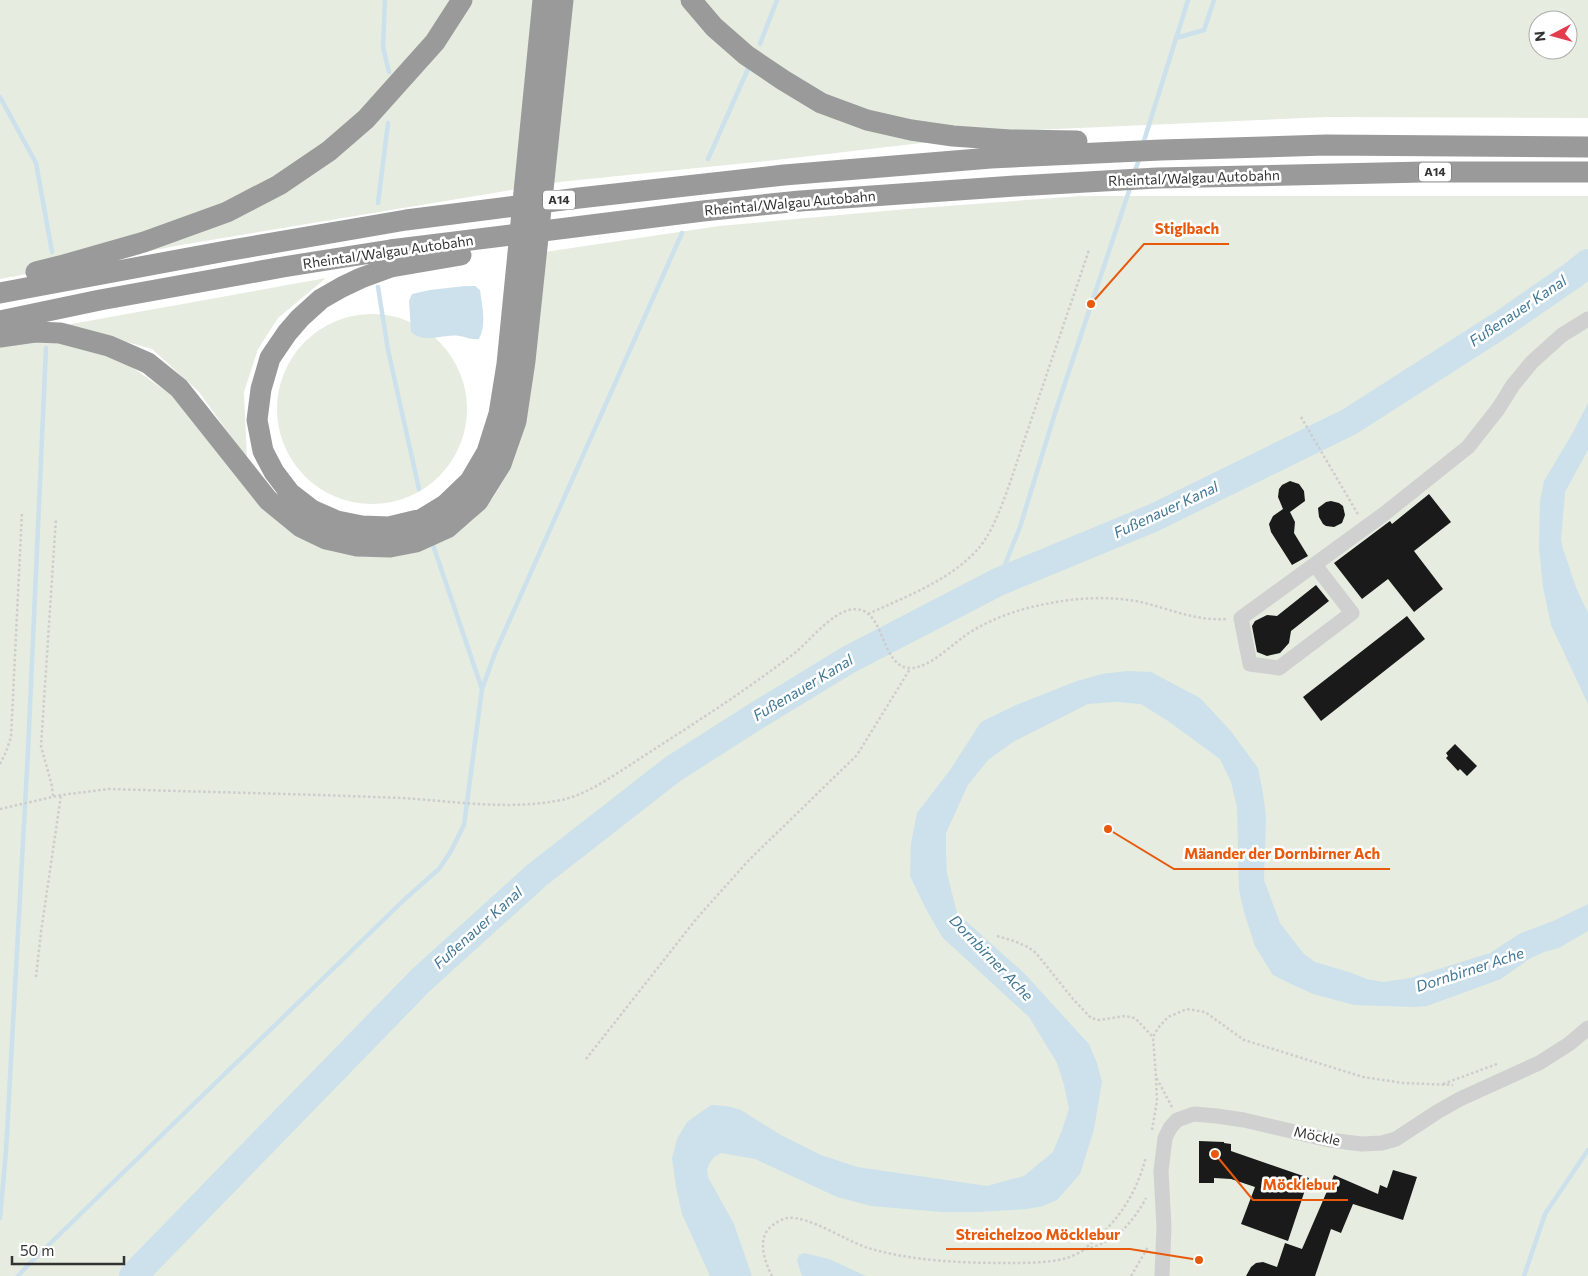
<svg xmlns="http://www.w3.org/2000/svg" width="1588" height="1276" font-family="Commissioner,sans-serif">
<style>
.green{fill:#e6ecdf;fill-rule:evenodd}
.water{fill:#cce1eb}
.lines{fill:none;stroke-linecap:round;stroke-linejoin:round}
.stream{stroke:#cce1eb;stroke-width:4.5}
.river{stroke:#cce1eb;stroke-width:28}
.building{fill:#1a1a1a}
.path{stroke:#cdcdcd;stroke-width:2.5;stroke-dasharray:2.5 2.5;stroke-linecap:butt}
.minor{stroke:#d0d0d0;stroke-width:15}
.highway{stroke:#9a9a9a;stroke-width:21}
.labels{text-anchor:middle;stroke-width:5;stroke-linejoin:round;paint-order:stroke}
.shield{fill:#fff;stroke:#707070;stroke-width:1}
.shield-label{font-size:12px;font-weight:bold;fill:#333}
.street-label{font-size:14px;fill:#333;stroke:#fff}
.water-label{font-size:15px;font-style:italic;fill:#407795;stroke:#fff}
.leader{fill:none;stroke:#e8590c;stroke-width:2}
.callout-dot{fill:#e8590c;stroke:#fff;stroke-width:2}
.callout-label{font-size:15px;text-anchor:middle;font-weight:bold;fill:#e8590c;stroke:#fff;stroke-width:5;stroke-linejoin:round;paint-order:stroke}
</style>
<rect width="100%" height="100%" fill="#fff"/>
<path class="green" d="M0,0h1588v118l-261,-1 -294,13 -266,31 -208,21 -378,63 -181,34zM1538,20h30v30h-30z
M1081,196h507v1080h-1588v-933l60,-4 52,14 69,49 150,149 36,6 30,-2 54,-20 22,-15 20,-22 12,-21 12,-27 9,-34 19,-164 174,-26 188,-17z
M326,278l-48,40 -20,31 -14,43 3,67 -48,-67 -47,-43 -86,-24z
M277 409a95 95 0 1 1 190 0a95 95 0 1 1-190 0Z"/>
<path class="water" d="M465,286h10l5,4c2,16 7,33 -1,49 -9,1 -11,-2 -20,-3 -15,-3 -33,9 -48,-4l-2,-31 3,-7 18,-4z
M1588,403v47l-23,42 -4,48 2,9 14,41 11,23v91l-37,-79 -8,-38 -4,-39 1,-47 4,-20 28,-47z
M1127,671l24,1 49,26 30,32 28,38 5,25 3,25 -2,62 16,43 16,21 8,10 11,8 34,10 18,7 16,3 27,-4 80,-25 29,-19 34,-13 35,-17v27l-29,17 -15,4 -15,7 -28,20 -74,27 -13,1 -60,-2 -41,-11 -20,-9 -20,-10 -18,-29 -11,-34 -5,-22 -2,-83 -6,-25 -11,-23 -52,-38 -27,-17 -25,-2 -28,2 -75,38 -25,18 -20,25 -22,48v20l1,20 10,40 67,60 32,35 33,36 8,19 5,19 -8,47 -14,45 -23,26 -14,6 -16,3 -49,3h-36l-71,-6 -34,-9 -82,-38 -34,-6 -7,4 -5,7 -2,6 1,7 26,47 18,52h-42l-28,-62 -6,-27 -4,-29 5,-19 10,-17 24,-17 16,1 14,4 40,25 40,20 36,12 130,19 37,-10 29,-24 9,-22 7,-21 -5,-24 -7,-22 -28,-46 -87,-80 -17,-30 -15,-31 1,-32 6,-31 33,-43 31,-48 35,-17 61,-24 25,-7z
M804,1253l25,6 37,17h-64l-5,-15 2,-6z"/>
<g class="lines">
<path class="stream" d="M385,0l-2,47 6,25
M1176,38l28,-8 10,-30
M760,44l17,-44
M0,97l36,66 16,89
M1143,144l45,-144
M708,159l40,-90
M1134,173l6,-16
M378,203l10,-80
M378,287l10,63 31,139
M432,542l50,147
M998,582l22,-55 35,-114 76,-228
M0,1218l6,-67 22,-400 18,-403
M18,1276l12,-13 376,-365 33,-29 12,-18 13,-26 18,-136 13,-36 187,-420
M1524,1276l21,-62 43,-64"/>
<path class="river" d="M133,1276l288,-296 116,-105 136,-106 83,-53 92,-56 150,-78 155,-64 196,-96 153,-98 71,-49 15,-12"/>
</g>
<path class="building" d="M1290,481l9,3 5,7 1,10 -15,11 5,10 -1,11 14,23 -16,9 -21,-33 -2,-8 4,-8 10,-7 -5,-12 1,-8 3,-4z
M1429,494l22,28 -37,29 29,38 -29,23 -26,-33 -26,20 -28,-36 56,-42 2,3z
M1331,501l8,2 4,3 2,9 -3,8 -8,4 -8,-1 -3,-2 -4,-7 -1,-9 8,-6z
M1316,585l13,16 -38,30 -2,12 -9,10 -13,3 -10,-4 -5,-26 3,-5 12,-6 10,1z
M1407,616l18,23 -104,82 -18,-24z
M1455,744l22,22 -10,10 -7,-7 -2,2 -12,-13 2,-2 -2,-3z
M1199,1141l25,1v1l7,1v7l78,27 -21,63 -47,-17 14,-37 -24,-8 -17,-1v5h-15z
M1393,1170l24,7 -14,43 -50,-16 -12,29 -10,-4 -16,47h-69l5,-9 5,-4 7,-1 14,5 8,-24 17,6 32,-74 44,19 2,-9 7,3z"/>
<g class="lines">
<path class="path" d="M1301,417l58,99
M868,614c39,-18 81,-33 110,-65 20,-22 35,-77 45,-105 22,-65 44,-129 66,-194
M0,764l6,-12 5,-15 11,-225
M53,796l-1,-10 -11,-40 15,-228
M0,809l61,-14 48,-6c98,3 195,5 292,9 51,3 104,12 155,3 26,-4 49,-20 71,-34 47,-31 96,-61 142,-95 9,-6 18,-13 27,-20 14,-12 35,-38 53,-42 38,-9 29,60 63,58 19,-1 41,-25 57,-35 25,-16 53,-25 82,-30 30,-6 64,-7 94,0 27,7 52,18 81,16
M997,936l17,5 14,6 8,6 37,46 18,19 8,2 26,-4 10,2 18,19
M36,977l5,-45 20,-137
M586,1059l111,-141 52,-58 108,-105 53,-86
M1443,1084l54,-20
M1172,1107l-16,-30 -3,-40 5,-9 10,-11 19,-8 18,3 39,28 119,37 40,6 50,2
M1152,1130l5,-29 -1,-23
M1083,1250c33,-26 52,-52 63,-93
M772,1276c-8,-16 -16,-39 1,-51 4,-3 9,-6 14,-7 21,-3 59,23 81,30 44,13 93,15 139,15 19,0 41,0 60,-5 6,-2 12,-5 17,-8 12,-4 25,-8 34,-16 11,-9 22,-24 28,-36
M1131,1276l17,-29"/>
<path class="minor" d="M1315,565l37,48 -73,55 -29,-4 -9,-46 143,-104 84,-67 30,-38 15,-24 19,-23 30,-27 26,-16
M1162,1276l2,-49 -3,-56 4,-33 5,-10 7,-8 17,-6 23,2 27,4 85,20 33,4 20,-1 14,-4 41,-27 23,-13 79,-36 30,-19 19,-16"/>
<path class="highway" d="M691,0l23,27 32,28 37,25 38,23 46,17 44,10 42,6 57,4 67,1
M461,255l-70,12 -30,11 -19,9 -21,12 -21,19 -13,15 -17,25 -9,31 -4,31 6,31 11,21 16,21 22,17 25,11 25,5 27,1 33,-8 23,-14 25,-24 17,-29 12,-38 8,-50 36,-364
M36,272l24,-6 84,-24 83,-30 52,-27 50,-34 37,-32 69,-77 27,-42
M0,293l226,-42 180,-31 173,-22 205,-23 207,-17 170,-8 165,-5 262,2
M0,321l100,-21 183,-33 107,-17 313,-39 97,-10 215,-15 142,-8 267,-6h164
M0,337l35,-5 25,1 49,13 39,17 31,25 89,112 33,27 25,12 31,7 33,1 26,-5 31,-14 31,-27 23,-37 15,-43 9,-60 38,-361"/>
</g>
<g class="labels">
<g class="shield">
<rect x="1419" y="162.5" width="32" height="19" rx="4"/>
<rect x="543" y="190.5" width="32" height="19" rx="4"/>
</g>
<g class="shield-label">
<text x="1435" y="176">A14</text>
<text x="559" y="204">A14</text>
</g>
<g class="street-label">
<text transform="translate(1194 178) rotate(-2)" y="5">Rheintal/Walgau Autobahn</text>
<text transform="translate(790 203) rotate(-5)" y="5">Rheintal/Walgau Autobahn</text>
<text transform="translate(388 252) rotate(-8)" y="5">Rheintal/Walgau Autobahn</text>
<text transform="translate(1317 1136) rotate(12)" y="5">Möckle</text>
</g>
<g class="water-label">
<text transform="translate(1518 311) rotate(-34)" y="5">Fußenauer Kanal</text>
<text transform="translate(1166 510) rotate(-25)" y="5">Fußenauer Kanal</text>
<text transform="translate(803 688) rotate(-31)" y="5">Fußenauer Kanal</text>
<text transform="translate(478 928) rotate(-42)" y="5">Fußenauer Kanal</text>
<text transform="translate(991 958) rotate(46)" y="5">Dornbirner Ache</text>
<text transform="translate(1470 970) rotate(-18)" y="5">Dornbirner Ache</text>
</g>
</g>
<path class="leader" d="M1091 304L1144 244H1229M1108 829L1174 869H1390M1215 1154L1253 1200H1348M1199 1260L1130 1249H946"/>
<g class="callout-dot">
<circle cx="1091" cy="304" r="5"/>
<circle cx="1108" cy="829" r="5"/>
<circle cx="1215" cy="1154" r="5"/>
<circle cx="1199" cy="1260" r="5"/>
</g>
<g class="callout-label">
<text x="1187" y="234">Stiglbach</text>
<text x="1282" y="859">Mäander der Dornbirner Ach</text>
<text x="1300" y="1190">Möcklebur</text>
<text x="1038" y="1240">Streichelzoo Möcklebur</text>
</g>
<g transform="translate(1553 35) rotate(264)"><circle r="24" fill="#ffffff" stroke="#adadad"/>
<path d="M0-4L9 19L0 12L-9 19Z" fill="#e33c4d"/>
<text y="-8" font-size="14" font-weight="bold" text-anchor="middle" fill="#333333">N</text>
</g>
<path d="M12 1256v8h112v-8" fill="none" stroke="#333333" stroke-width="2.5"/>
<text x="20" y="1256" font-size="15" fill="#333333" stroke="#ffffff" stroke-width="4" paint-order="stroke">50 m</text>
</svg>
